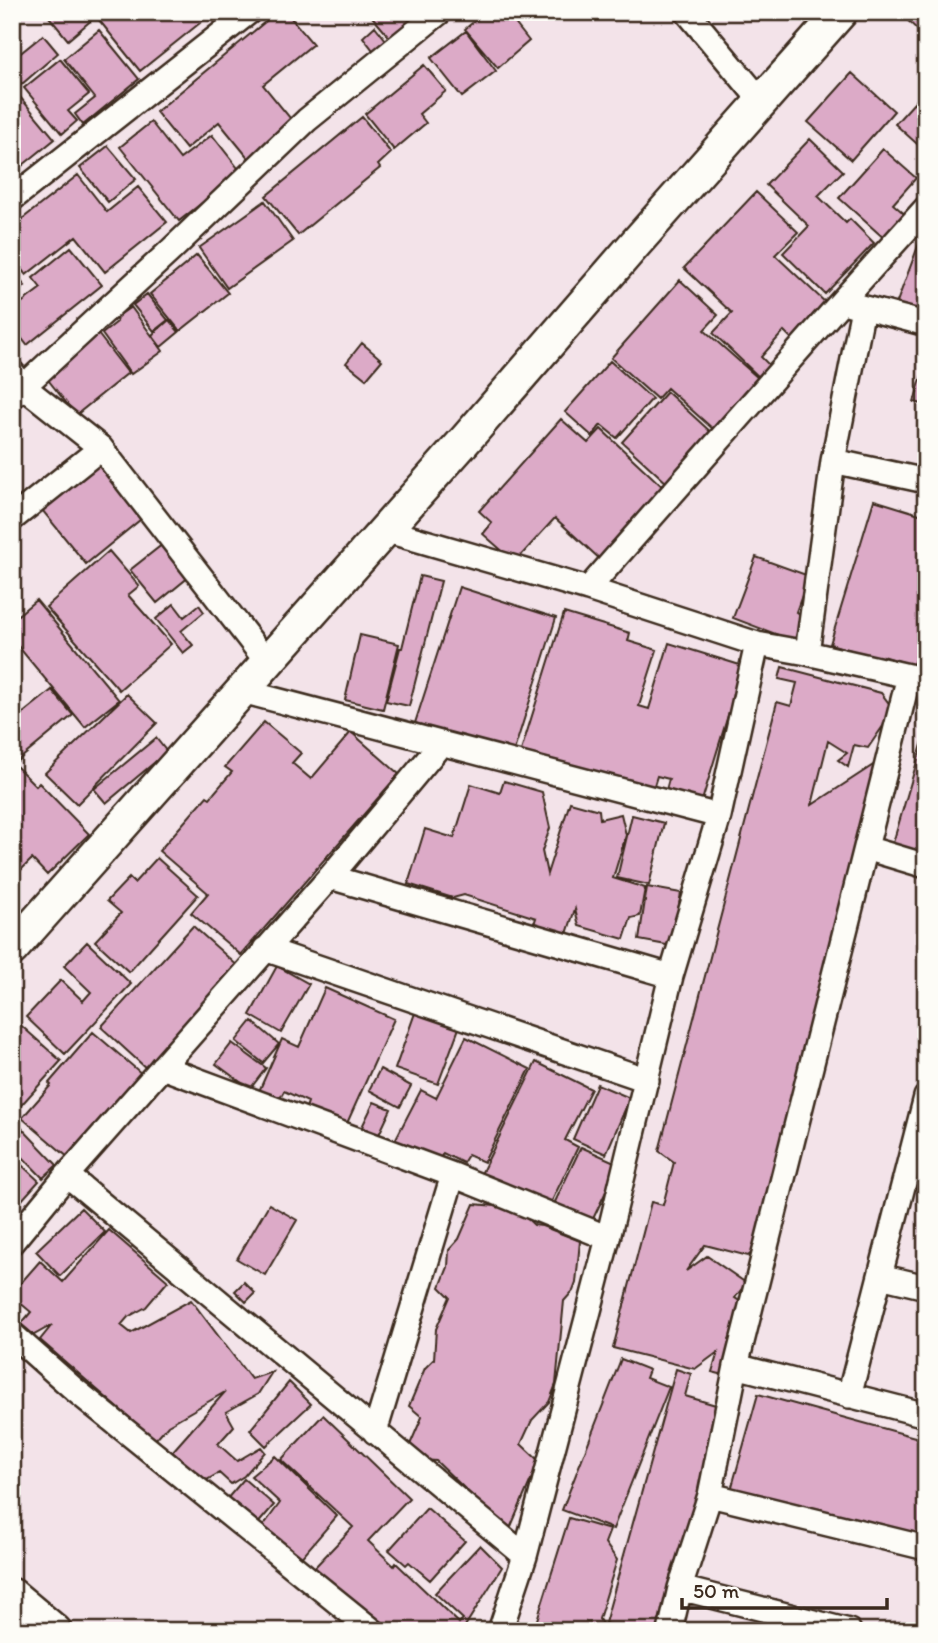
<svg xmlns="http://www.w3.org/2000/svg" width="938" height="1643" font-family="Itim,sans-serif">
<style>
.building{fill:#dcaac7;stroke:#3b2a1e;stroke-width:2}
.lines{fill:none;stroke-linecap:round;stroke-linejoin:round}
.street-casing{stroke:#3b2a1e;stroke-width:28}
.secondary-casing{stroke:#3b2a1e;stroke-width:37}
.street{stroke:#fdfcf7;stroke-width:23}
.secondary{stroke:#fdfcf7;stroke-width:32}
</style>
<rect width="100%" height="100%" fill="#f3e3e9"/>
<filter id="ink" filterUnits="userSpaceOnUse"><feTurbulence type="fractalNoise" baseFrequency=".0143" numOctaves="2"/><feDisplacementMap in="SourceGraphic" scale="14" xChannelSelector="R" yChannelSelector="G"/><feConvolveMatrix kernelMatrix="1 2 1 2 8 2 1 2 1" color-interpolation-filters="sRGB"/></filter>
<g filter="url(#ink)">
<path class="building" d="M45,12h56l-33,28z
M108,12h99l3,3 -70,56 -41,-51z
M277,12h9l27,32 -50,41 32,39 -45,36 -31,-38 -33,27 -30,-37z
M368,12h55l-32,27z
M485,12h21l23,29 -31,27 -33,-39z
M899,12h27v26z
M375,26l14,18 -13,10 -13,-17z
M99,30l40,49 -56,46 -8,-11 20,-16 -31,-39z
M466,31l30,40 -34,26 -31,-39z
M43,35l15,18 -36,31 -10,-11v-13z
M60,59l29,35 -21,17 9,10 -15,13 -38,-46z
M424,65l22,26 -27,23 7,9 -32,27 -29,-36z
M852,73l42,38 -43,49 -43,-38z
M15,91l40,48 -43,35v-80z
M924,92l2,1v59l-31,-28z
M362,117l29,36 -13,12 2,3 -82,67 -32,-39z
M151,122l29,37 32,-24 29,37 -62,49 -59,-74z
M810,139l33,32 -25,25 28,27 4,-4 24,24 -49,51 -42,-41 26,-27 -43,-41z
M108,146l28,33 -28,23 -28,-34z
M883,149l33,29 -23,26 14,12 -21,24 -47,-42z
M78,175l29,37 31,-25 29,35 -62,50 -29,-36 -50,39 -14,-17v-14l4,-3 -4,-5v-9z
M756,192l42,40 -23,23 52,49 -34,36 -9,-9 -23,26 10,10 -10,12 -48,-46 19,-20 -48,-45z
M265,201l28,40 -66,47 -28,-40z
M923,233l3,2v84l-32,-9z
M71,247l31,38 -75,60 -15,-19v-16l29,-22 -8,-10z
M197,255l31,38 -48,38 -30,-37z
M12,271l13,15 -13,11z
M680,280l38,35 -14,15 54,48 -45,51 -46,-41 -10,11 -46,-41z
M147,294l21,26 -14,11 -21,-26z
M131,307l32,44 -32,23 -29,-40 15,-12 -2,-4z
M169,320l10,12 -18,15 -9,-12z
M98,334l30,39 -52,42 -31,-39z
M362,343l20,17 -16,19 -20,-16z
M610,361l42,38 -35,39 -16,-13 -9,11 -27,-24z
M926,362v43l-12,-3z
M667,392l46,42 -45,50 -46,-42z
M561,419l27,24 13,-14 64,60 -64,71 -46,-42 -40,44 -32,-28 9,-11 -13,-12z
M102,461l44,54 -60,49 -44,-54z
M874,500l52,16v142l-10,-2 -3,9 -30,-9 -1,3 -52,-15z
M163,544l27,32 -33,27 -27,-33z
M109,551l30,35 -11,9 43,49 -52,46 -73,-83z
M756,557l53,19 -13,36 8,3 -10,26 -61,-23z
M420,576l21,5 -32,125 -23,-5 14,-53h2z
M459,587l97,31 -43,136 -98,-31z
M36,600l83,100 -34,27 -73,-88v-19z
M174,604l10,13 15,-12 5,7 -23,19 12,14 -10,8 -27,-34z
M564,613l66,20 -2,8 29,9 -18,56 10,3 20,-66 74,23 -42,138 -36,-10 4,-15 -12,-3 -5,16 -131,-41z
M360,635l39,9 -16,65 -38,-9z
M782,667l99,26 13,17 -26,38 -14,-3 -6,22 -10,-7 9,-7 -19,-12 -16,64 72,-47 -123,487 -13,11 -43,-11 -19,26 21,-15 39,27 -11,15 15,10 -18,69 -20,-5 6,-20 -23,17 -82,-21 38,-146 12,3 11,-43 -15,-11 118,-449 14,4 6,-23 -18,-4z
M52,690l21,25 -57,47 -4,-5v-35z
M127,694l30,29 -80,81 -32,-31z
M264,722l37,31 -9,10 19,16 40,-47 48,42 -158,181 -50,-42 17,-20 -49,-42 48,-55 3,2 22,-26 -7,-5z
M926,731v124l-4,6 -29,-18z
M156,738l11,14 -61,51 -12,-14z
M12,762l24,24 3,-3 50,51 -42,41 -15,-16 -16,16 -4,-3z
M504,781l38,11 8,36 -8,23 5,23 23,-72 29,8 1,9 21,-5 5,21 -13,43 32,10 -5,28 -9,2 -7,21 -45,-13 -4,-17 -9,28 -33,-10 3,-9 -72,-23 -11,3 -45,-14 17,-55 29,9 17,-54 29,9z
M632,815l32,8 -15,62 -32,-7z
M157,858l41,37 -69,77 -34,-31 26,-28 -14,-12 22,-23 5,5z
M647,887l34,6 -9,53 -33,-6z
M193,926l47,42 -93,101 -46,-42z
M87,942l44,42 -66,70 -39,-37 35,-37 22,21 8,-9 -27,-26z
M277,966l32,18 -28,49 -31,-18z
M325,988l69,31 -50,111 -16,-12 -22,-10 2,-6 -24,-11 -8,15 -20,-8 26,-59 17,8z
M415,1013l44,15 -21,56 -43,-15z
M16,1021l45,40 -47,52 -2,-1v-87z
M252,1021l27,23 -16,19 -27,-22z
M93,1032l49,42 -73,84 -47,-40 29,-33 -2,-2z
M466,1037l64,32 -46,93 -16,-7 -5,8 -20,-10 -7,14 -44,-21 29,-56 15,8z
M232,1043l34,25 -16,21 -34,-25z
M536,1062l55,27 -26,51 13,7 -29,60 -68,-33z
M380,1069l31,17 -11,21 -31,-17z
M597,1084l33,14 -24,56 -33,-15z
M374,1102l17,7 -16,34 -17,-8z
M12,1118l45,47 -14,13 -31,-32z
M581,1147l38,17 -27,57 -38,-17z
M12,1156l27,25 -27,30z
M269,1204l28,16 -32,55 -28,-16z
M474,1204l42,4 18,17 8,1 38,15 -4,42 -3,8 -9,10 -8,83 -7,18 -17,18 -11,24 18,17 -30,70 -73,-70 -13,-1 -14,-13 13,-30 -13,-11 16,-38 9,-9 2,-30 14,-32 -10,-10 8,-20 1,-17 10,-11z
M81,1208l24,24 -45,44 -24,-25z
M109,1230l59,51 -22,26 -18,10 -7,8 10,8 60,-33 60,79 21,-7 -14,22 -32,18 8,14 -16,18 19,17 24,-14 4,5 -21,24 -13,8 -12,-11 -14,8 -33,-29 53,-60 -57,33 -13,15 -115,-100 12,-15 -18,10 -13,-11 10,-12 -19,-16v-3l28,-32 23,21z
M244,1282l11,11 -9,9 -11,-11z
M621,1359l28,11 -3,8 23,9 -56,142 -51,-19z
M676,1369l15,5 -6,22 41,12 -66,223h-32l-23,-8z
M289,1382l22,22 -45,42 -16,-16z
M758,1394l168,46v102l-195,-52z
M323,1415l86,83 -41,43 26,25 2,-3 63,60 4,-4 -28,-26 45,-48 22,22 -40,64h-59l-6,-6 -5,6h-13l-66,-62 40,-42 -72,-67z
M275,1456l62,60 -37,43 -39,-30 19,-26 -29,-27z
M244,1479l30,26 -18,21 -30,-26z
M427,1508l38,33 -35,39 -21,-18 -3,3 -17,-15z
M569,1518l41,12 -5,13 12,17 -18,59 6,10 5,2h-68l-6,-8z"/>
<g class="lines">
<defs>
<path id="street" d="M687,12l75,90
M12,199l237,-187
M850,304l76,20
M12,372l12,15 77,61 166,214
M12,397l158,-146 137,-131 133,-108
M833,461l93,20
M12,519l89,-71
M384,530l204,59 169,55 50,9 119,27
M588,589l253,-287 85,-94
M807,653l26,-192 30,-153
M242,691l477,125
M866,848l60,18
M330,877l341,99
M265,949l382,131
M162,1067l291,108 155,63
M67,1175l458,381
M12,1242l55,-67 263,-298 111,-133
M880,1276l46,11
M12,1334l63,56 298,241
M736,1366l190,49
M849,1396l77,-299
M375,1432l78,-257
M710,1495l216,53
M680,1588l169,43
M500,1631l25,-75 83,-318 63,-262 48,-160 38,-172
M670,1631l10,-43 30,-93 26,-129 173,-690"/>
<path id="secondary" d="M12,949l455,-511 168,-194 206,-232
M12,1595l43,36"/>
</defs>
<use href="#street" class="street-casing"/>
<use href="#secondary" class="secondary-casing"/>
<use href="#street" class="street"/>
<use href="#secondary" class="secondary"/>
</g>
</g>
<rect width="938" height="1643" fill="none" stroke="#fdfcf7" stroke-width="42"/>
<rect x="21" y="21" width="896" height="1601" fill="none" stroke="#3b2a1e" stroke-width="2.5" filter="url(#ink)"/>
<path d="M682 1598v10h205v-10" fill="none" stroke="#3b2a1e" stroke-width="3.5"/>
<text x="693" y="1598" font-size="21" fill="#3b2a1e" stroke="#fdfcf7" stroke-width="5" paint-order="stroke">50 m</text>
</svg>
